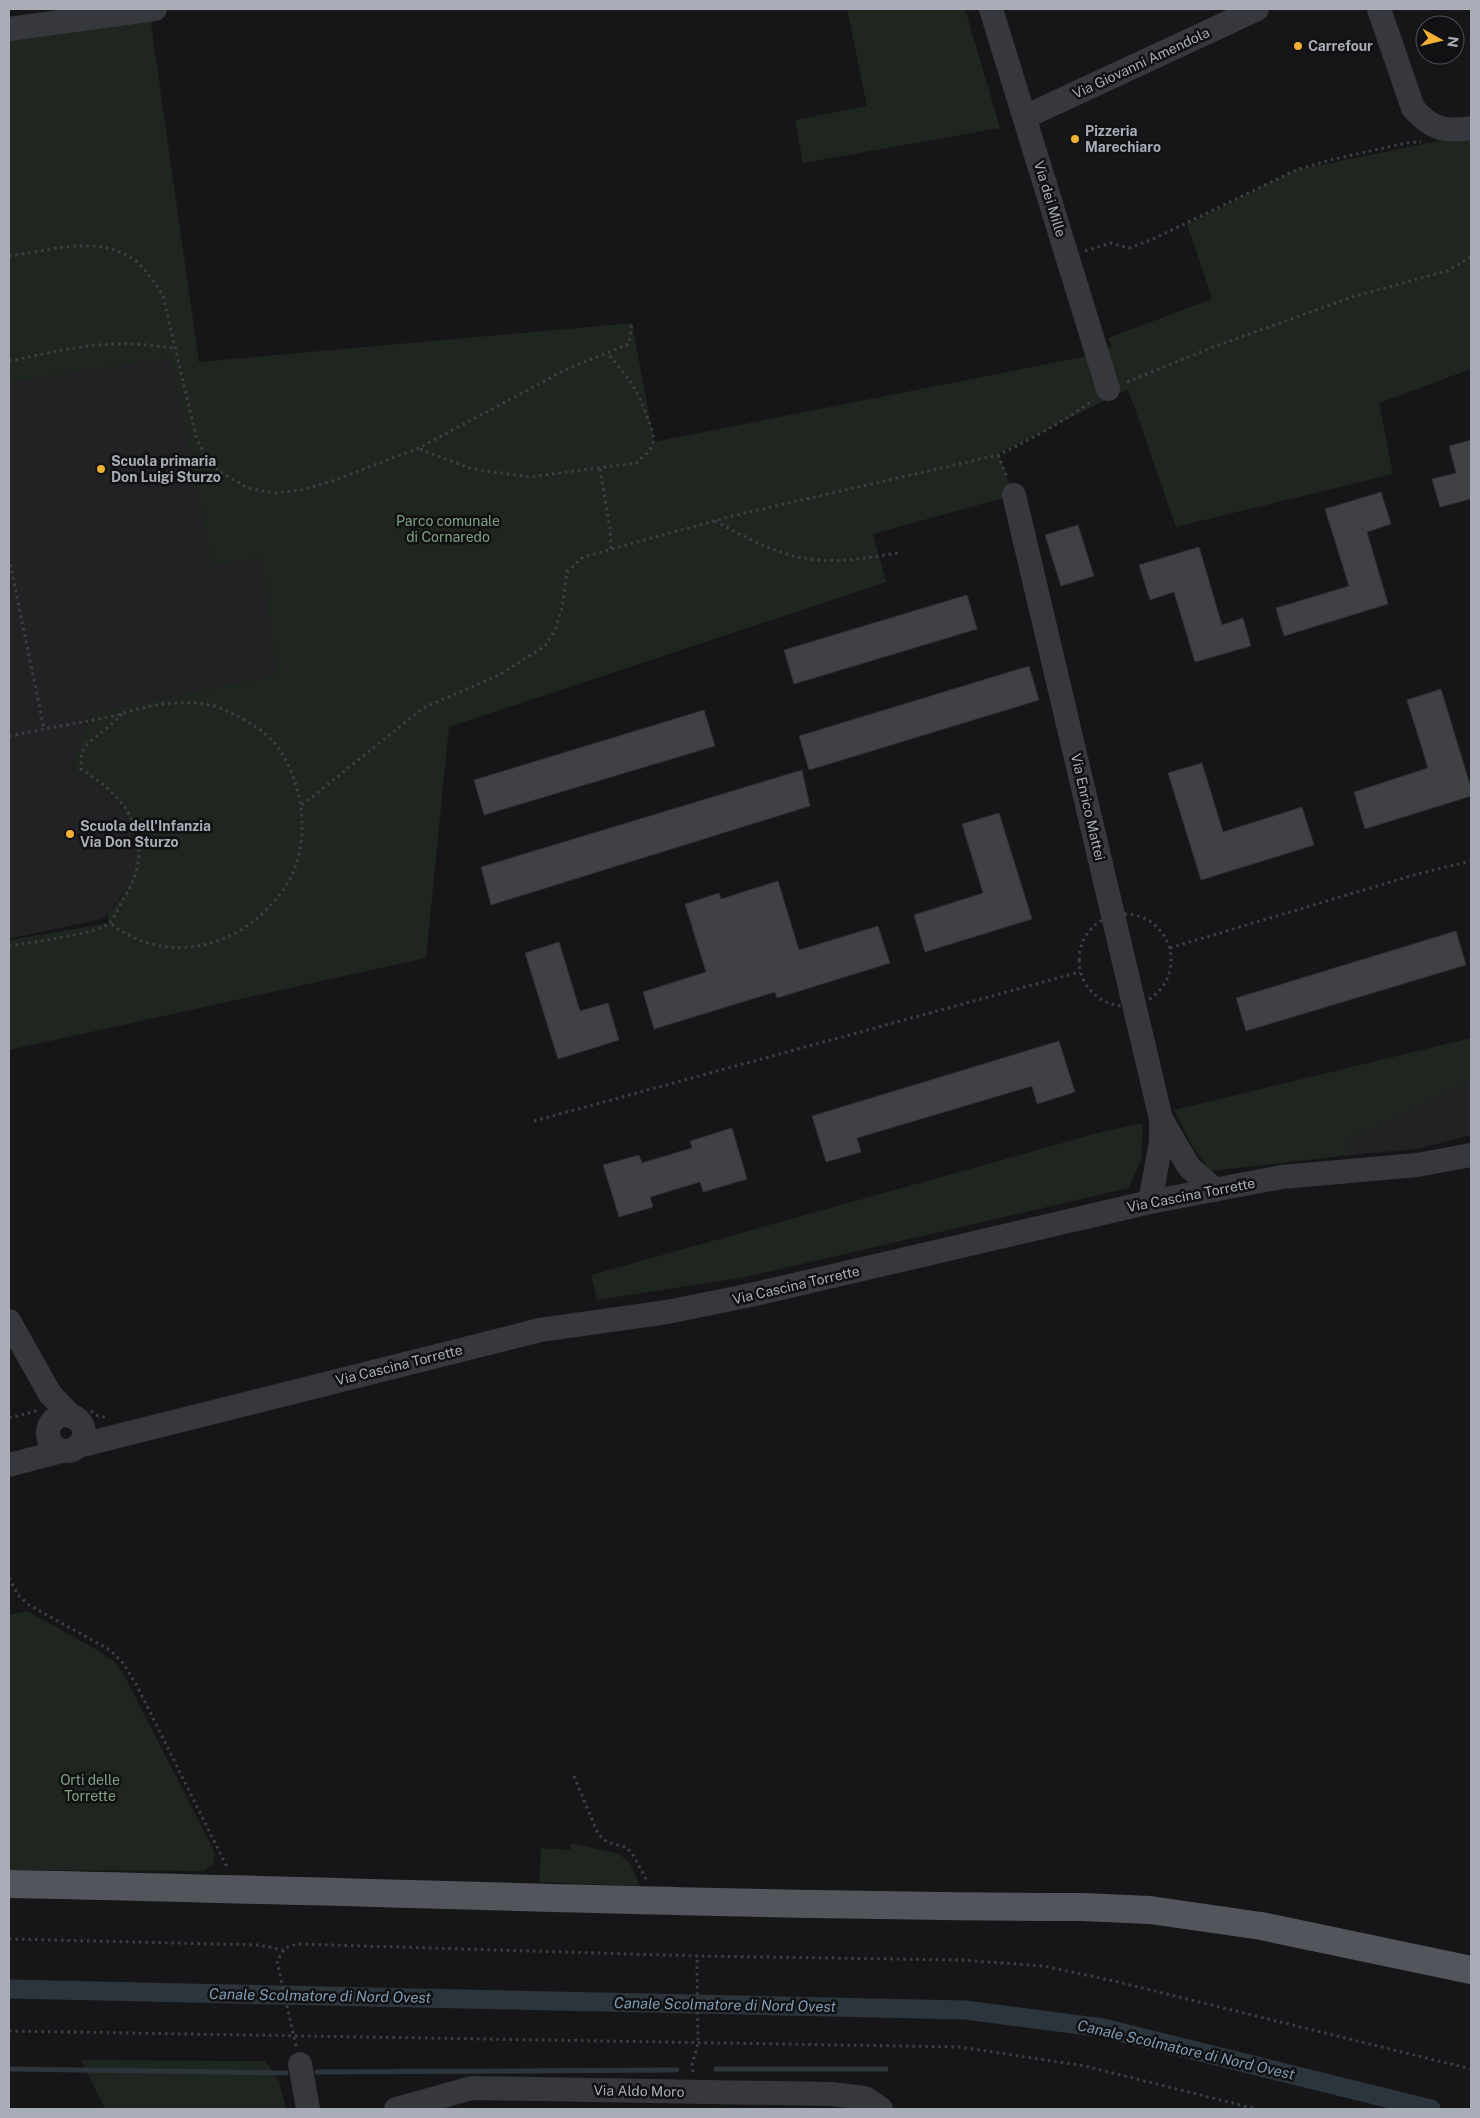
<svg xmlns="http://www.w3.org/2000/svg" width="1480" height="2118" font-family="'Public Sans',sans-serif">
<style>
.built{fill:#222225}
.green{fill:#1e261f}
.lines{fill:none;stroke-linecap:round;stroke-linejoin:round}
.stream{stroke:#2c353c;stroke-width:5}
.canal{stroke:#2c353c;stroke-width:19}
.building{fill:#404145;stroke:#303034}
.path{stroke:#3d3f44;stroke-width:3;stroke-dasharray:2.5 4;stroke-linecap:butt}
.minor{stroke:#37383d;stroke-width:24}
.major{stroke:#53555c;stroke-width:28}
.poi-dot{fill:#f2b134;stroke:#111113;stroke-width:2}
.labels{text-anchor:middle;stroke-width:5;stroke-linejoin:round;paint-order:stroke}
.poi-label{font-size:14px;font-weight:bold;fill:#a8adb8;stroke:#111113;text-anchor:start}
.street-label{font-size:14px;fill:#a8adb8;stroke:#111113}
.park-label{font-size:14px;fill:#7fa381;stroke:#111113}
.water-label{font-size:15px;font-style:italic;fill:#7f9bb3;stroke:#111113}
</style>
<rect width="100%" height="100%" fill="#161618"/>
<path class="built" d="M171,357l41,209 49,-9 16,118 -183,37 -9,16 -13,42 27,14 19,18 11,20 5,25v23l-5,15 -21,29 -7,5 -92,20v-557z
M1471,1080v55l-54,14 -67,6 -5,-13z"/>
<path class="green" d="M847,9h118l35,119 -197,35 -8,-43 72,-14z
M149,10l50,352 433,-39 22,119 443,-88 15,-7 -4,-9 104,-39 -25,-75 109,-54 142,-29 33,-9v237l-92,34 14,71 -217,53 -48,-138 -130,65 16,41 -141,39 13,48 -437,145 -23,231 -417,92v-110l100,-17 -1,-9c7,-9 15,-18 20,-28 12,-22 6,-67 -11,-85 -13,-14 -28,-22 -45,-31l13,-42 9,-16 183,-37 -16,-118 -49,9 -41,-208 -162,24v-353z
M1471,1038v42l-126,62 5,13 -139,16 -17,-22 -20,-39z
M1143,1123l-2,37 -12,28 -383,89 -149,23 -6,-25 507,-142z
M27,1611l70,39 18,12 9,13 91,178 -2,11 -9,7 -195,-1v-255z
M571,1843l48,11 11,9 10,23 -101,-4 2,-34 29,2z
M81,2060l184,1 14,20 7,28h-181z"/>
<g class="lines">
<path class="stream" d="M9,2069l277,4
M716,2069h170
M317,2072l360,-2"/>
<path class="canal" d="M9,1989l956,21 138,18 328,81"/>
</g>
<path class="building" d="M1471,440v59l-31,8 -8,-28 24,-6 -7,-27z
M1381,492l10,32 -24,8 21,72 -104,32 -8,-28 73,-22 -24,-77z
M1078,525l16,51 -33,10 -16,-51z
M1199,547l23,78 21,-7 8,28 -56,16 -21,-70 -24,8 -11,-35z
M967,595l10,34 -183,55 -10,-34z
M1029,666l10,34 -230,70 -10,-34z
M1441,689l30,99v8l-106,33 -11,-37 74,-24 -21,-68z
M704,710l11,36 -231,69 -10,-35z
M1202,763l21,69 79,-25 12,38 -113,35 -33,-107z
M802,770l8,36 -319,99 -10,-38z
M999,813l33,106 -107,33 -11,-37 69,-22 -21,-69z
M778,881l21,69 79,-24 12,37 -113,35 -2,-6 -121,37 -11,-37 63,-20 -21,-68 34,-11 2,6z
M1456,931l10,34 -220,66 -10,-33z
M559,942l21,69 28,-8 11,37 -61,19 -33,-106z
M1059,1041l16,51 -38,12 -5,-18 -175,52 4,14 -35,10 -14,-46z
M732,1128l15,51 -44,13 -3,-10 -50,15 3,10 -34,10 -16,-52 36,-10 3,8 50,-15 -2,-7z"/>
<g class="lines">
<path class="path" d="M1085,251l26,-8 18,5 24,-9 143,-69 34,-10 76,-17 15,-1
M9,256c39,-5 94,-23 128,6 11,10 19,22 26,34l33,140 10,23 17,15 25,14 26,5 28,-3 33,-10 84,-32 148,-79 62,-25 3,-21
M9,361c35,-7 70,-16 106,-17 20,-1 41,2 61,4
M1127,382l81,-33 144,-52 95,-26 24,-14
M420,449l52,20 57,8 107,-14c6,-5 15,-12 17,-21 2,-7 -3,-16 -5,-23 -11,-30 -20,-43 -41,-66
M998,455l9,22
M600,469l10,59 1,21
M715,521c32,17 67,37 104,39 27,2 53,-3 80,-7
M9,558l35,171
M9,736c25,-5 49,-10 74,-14 12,-3 26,-4 37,-8 29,-9 60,-15 90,-9 7,1 14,5 21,8 18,8 40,22 50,39 23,37 29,87 9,127 -6,12 -16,23 -26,33 -43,41 -106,49 -154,11
M302,805l121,-97 76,-33 46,-29 10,-16 7,-22 5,-36 16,-15 149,-41 266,-61c34,-16 65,-33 95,-55
M1079 960a46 46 0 1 1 92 0a46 46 0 1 1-92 0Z
M9,946c20,-4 87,-11 100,-23 6,-5 10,-17 14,-23 35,-56 9,-100 -42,-131 -1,-26 9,-26 26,-41 5,-4 10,-9 15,-14
M1170,948l247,-74 54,-13
M534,1121l546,-149
M91,1411l7,5 7,1
M9,1418l30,-8
M9,1578l9,17 11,10 81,45 13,13 13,21 91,183
M574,1776l24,58 9,8 18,5 7,6 14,26
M9,1939l250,6 24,5
M9,2031l951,16 125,19 171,43
M296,2046l-19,-85 8,-13 12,-4 400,12 264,4 82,6 71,15 357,88
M693,2072l-1,-7 6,-22 -1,-87"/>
<path class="minor" d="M991,9l117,380
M1379,9l34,99c18,21 31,24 58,20
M9,29l146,-20
M1025,117l232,-108
M1014,495l147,624v23l-11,60
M1161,1119l28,48 26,23
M9,1321l41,73 22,23
M48 1433a18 18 0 1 1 36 0a18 18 0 1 1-36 0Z
M78,1446l462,-116 127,-18 84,-17 399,-93 132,-25 135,-12 54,-10
M9,1465l53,-14
M300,2064l8,45
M396,2109l76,-21 359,6 34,4 16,11"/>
<path class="major" d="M9,1884c358,7 715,22 1073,23l68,3 111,16 210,44"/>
</g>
<g class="poi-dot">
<circle cx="1298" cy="46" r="5"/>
<circle cx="1075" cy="139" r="5"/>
<circle cx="101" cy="469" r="5"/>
<circle cx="70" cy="834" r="5"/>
</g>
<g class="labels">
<g class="poi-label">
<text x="1308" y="51">Carrefour</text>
<text x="1085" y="136">Pizzeria<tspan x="1085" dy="16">Marechiaro</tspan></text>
<text x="111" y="466">Scuola primaria<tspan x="111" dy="16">Don Luigi Sturzo</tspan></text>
<text x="80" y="831">Scuola dell'Infanzia<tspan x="80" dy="16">Via Don Sturzo</tspan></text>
</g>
<g class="street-label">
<text transform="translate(1141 63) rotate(-25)" y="5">Via Giovanni Amendola</text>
<text transform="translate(1050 199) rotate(73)" y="5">Via dei Mille</text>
<text transform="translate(1088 807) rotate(77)" y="5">Via Enrico Mattei</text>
<text transform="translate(1191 1195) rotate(-11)" y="5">Via Cascina Torrette</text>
<text transform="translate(796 1285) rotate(-13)" y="5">Via Cascina Torrette</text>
<text transform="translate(399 1365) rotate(-14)" y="5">Via Cascina Torrette</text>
<text transform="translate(639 2091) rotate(1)" y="5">Via Aldo Moro</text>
</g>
<g class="park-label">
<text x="448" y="526">Parco comunale<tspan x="448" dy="16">di Cornaredo</tspan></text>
<text x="90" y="1785">Orti delle<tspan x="90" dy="16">Torrette</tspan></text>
</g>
<g class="water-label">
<text transform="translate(320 1996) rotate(1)" y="5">Canale Scolmatore di Nord Ovest</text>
<text transform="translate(725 2005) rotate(1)" y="5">Canale Scolmatore di Nord Ovest</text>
<text transform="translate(1186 2050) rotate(13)" y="5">Canale Scolmatore di Nord Ovest</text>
</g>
</g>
<rect width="1480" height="2118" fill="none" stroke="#a8adb8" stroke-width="20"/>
<g transform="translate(1440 40) rotate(98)"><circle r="24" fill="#111113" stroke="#4d4f55"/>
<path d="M0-4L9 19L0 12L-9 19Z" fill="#f2b134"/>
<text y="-8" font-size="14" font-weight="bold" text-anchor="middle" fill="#a8adb8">N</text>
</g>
</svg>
